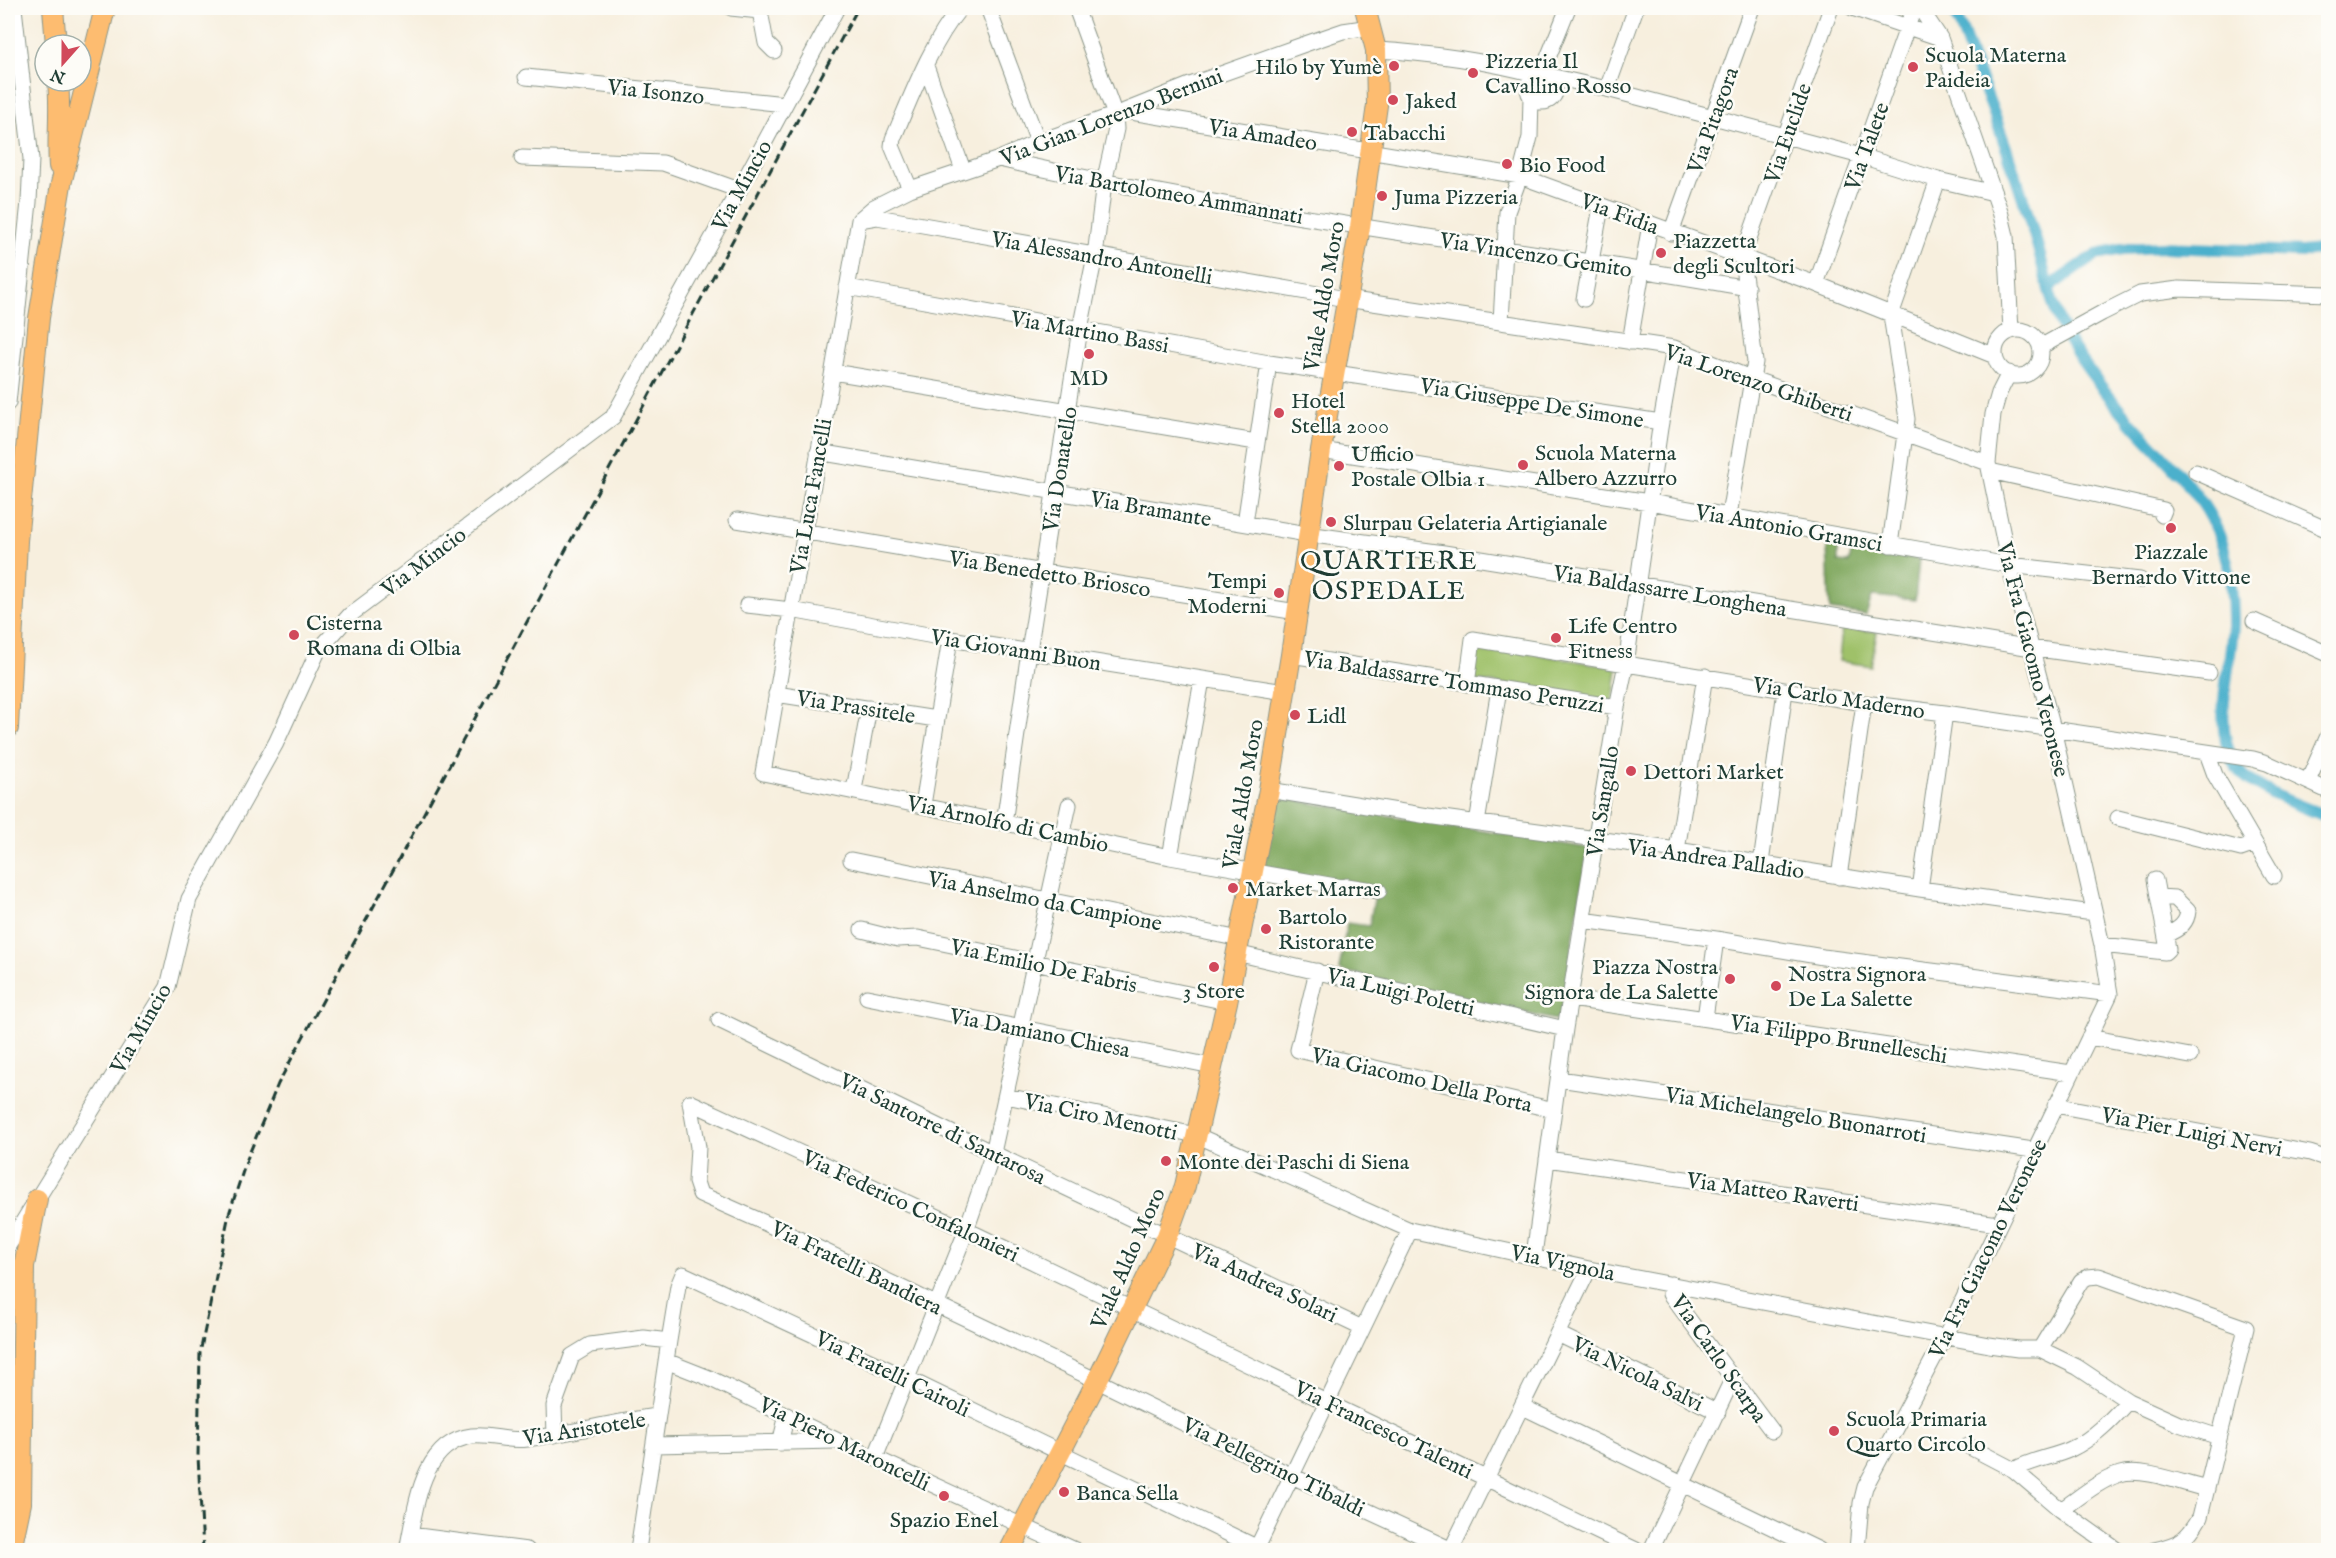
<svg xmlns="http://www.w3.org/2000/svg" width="2336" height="1558" font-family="'IM FELL English',serif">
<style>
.green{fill:#9fc169;stroke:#5f7f4e;stroke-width:1.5}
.forest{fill:#7fa75d;stroke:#4f7248;stroke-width:1.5}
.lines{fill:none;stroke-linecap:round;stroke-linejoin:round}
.canal{stroke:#4cb0cc;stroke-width:12}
.minor-casing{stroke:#8b9689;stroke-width:17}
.major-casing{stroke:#8b9689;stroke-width:22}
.minor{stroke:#fff;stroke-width:15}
.major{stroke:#fdbc70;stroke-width:20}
.rail{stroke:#1f3d34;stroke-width:3;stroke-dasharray:9 4.5;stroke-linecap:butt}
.poi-dot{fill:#d1495b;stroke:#fdfcf7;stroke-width:2}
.labels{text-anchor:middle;stroke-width:5;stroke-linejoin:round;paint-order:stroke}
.poi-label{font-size:22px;fill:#1f3d34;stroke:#fdfcf7;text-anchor:start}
.street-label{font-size:22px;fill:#1f3d34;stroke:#fdfcf7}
.quarter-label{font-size:26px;letter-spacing:1.5px;fill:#1f3d34;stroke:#fdfcf7}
</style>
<rect width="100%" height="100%" fill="#fdfcf7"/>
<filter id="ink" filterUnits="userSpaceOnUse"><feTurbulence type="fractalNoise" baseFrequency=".0167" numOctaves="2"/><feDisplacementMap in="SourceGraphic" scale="12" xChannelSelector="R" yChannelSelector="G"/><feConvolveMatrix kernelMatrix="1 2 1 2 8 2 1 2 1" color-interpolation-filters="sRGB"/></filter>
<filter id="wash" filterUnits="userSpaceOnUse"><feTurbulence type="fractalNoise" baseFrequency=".008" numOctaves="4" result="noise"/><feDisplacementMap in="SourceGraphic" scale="24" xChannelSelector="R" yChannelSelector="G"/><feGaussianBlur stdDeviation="1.35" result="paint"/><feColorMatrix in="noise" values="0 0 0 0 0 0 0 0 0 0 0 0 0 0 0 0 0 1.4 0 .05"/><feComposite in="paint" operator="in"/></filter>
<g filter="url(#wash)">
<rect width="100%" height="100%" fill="#f7efde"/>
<path class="green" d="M1842,628l35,4 -6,34 -32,-5z
M1476,644l141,24 -4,33 -141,-21z"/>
<path class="forest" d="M1838,545v17l11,1 3,-14 67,10 -4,41 -43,-4 -6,19 -36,-5 -3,-64z
M1273,797l315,51 -28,173 -221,-51 8,-47 22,3 7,-36 -115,-21z"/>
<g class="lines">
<path class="canal" d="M1951,8c11,16 16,38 24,56 23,58 44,119 62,180 9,32 15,69 33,98 16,27 37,52 57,76 34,39 84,79 97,132 6,22 9,47 9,70 0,46 -23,102 2,145 14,24 67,41 93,52
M2049,287l48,-33 25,-5 40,-2 140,5 26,-3"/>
</g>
</g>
<g filter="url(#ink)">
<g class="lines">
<defs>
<path id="minor" d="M731,8l29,3 6,32 8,8
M988,8l50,134
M1852,8l88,30
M1920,8l20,30 60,173 6,25 5,95
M1376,50c55,3 110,11 163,25
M926,66l37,104
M1544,74l1,-9 23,-57
M1528 88a14 14 0 1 1 28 0a14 14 0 1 1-28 0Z
M1550,76l57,13 254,67 77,24 56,13
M526,77l259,27
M1607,89l29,-81
M1125,111l395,65 296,108 179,72
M522,158l141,5 76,27
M999,159c247,57 499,85 748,129
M910,189l-18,-43 1,-7c19,-44 37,-94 67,-131
M859,220l-96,553 407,84 171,30 6,-1 32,5
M859,220l18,-3 469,82 328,49 79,31 235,84
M859,220l15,-13 36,-18 89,-30 39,-17 87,-31 65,-26 118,-42 35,-12 27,-4
M1671,233l81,-225
M1816,284l98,-276
M847,287l422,76 392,59
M1584,299l17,-92
M1501,322l6,-110 13,-36 10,-39 1,-40
M1995 353a23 23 0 1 1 46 0a23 23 0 1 1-46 0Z
M1630,342l20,-118
M2040,347l62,-34 38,-19 39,-5 149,5
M833,372l423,70
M8,403l21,-201 2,-43 -17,-151
M1321,450l328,52 360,63 131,15
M818,452l489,82 137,19 588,95 177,25
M1990,471l174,39 -2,5
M2196,472l132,58
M1729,515l26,-153 -13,-104 89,-250
M737,520l306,52 254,40
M1245,523l24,-160
M1890,545l17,-126 -16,-104 47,-135
M747,605l44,5 159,29 335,53
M2254,621l74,33
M1291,655l326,52
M1467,684l6,-45 391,64 81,10 308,46 14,4 61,28
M776,694l160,25
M2207,753l8,22 59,101
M2308,781l20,-45
M854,790l15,-82
M1269,790l159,26 249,34 243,39 165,23 8,-1
M923,805l27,-166
M2118,818l123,31 14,-5
M1004,823l25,-172 51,-322 15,-73 9,-73 12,-54 -1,-14 -39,-107
M1477,823l22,-134
M1677,850l28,-174
M1170,857l32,-177
M851,860l389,79
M1761,863l24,-172
M1839,877l25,-174
M1920,889l25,-176
M2159,897l16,1 13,13c-1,13 -10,19 -21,23
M1583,920l133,19 107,18 287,37
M862,930l36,9 20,-1 309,64
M2102,945l63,7 3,-3 -13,-69
M1236,953l329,76
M1317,971l-19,79 256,60
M867,997l345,69
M1571,999l500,74
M1705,1018l11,-79
M719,1020l282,137 361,171
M2089,1037l101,19
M1559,1079l474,71
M1006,1096l190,39 214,95 179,39 400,76 29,4h22l37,18 51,34 51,23 40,13
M690,1102l287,133 659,315
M690,1102l8,45 -2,35 4,12 63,28 343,163 186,91 160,74
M2055,1105l255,48 18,6
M1547,1159l451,65
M8,1246l160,-259 21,-88 87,-156 42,-92 32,-36 263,-198 126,-227 98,-182
M1534,1255l31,-226 52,-322 9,-43 34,-236 14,-80
M1671,1284l-1,10 102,137
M1558,1334l160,78
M2040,1349l41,-68 7,-4 11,-1 147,52 -46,189c-13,23 -20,27 -46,33
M666,1361l43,17 129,63 237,109
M1523,1407l296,143
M555,1435l-1,-29 18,-50 18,-11 54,-7 25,3
M780,1443l7,-28
M654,1445l181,-4
M1968,1446l46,24 47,40 56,40
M875,1458l88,-219 30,-86 76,-348
M2014,1470c18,-11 38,-12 57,-21 22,-10 41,-30 57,-48
M2061,1510c19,-13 37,-29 59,-36 22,-7 64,10 87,15
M410,1535l117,15
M407,1550c9,-40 13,-107 65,-114 18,-2 37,6 55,3 44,-6 86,-17 130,-23
M638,1550l31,-209 9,-55 5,-12 217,101 362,175
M1256,1550l154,-320
M1451,1550l138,-281
M1651,1550l81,-170
M1857,1550l4,-47 4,-16 80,-150 165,-343 -8,-49 -49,-216 -44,-164 -21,-102 5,-49 6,-21 10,-20"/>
<path id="major" d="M53,8l3,37
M58,81c3,29 -1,57 1,85
M8,728l9,-187 22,-223 22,-134 44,-176
M11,1550l10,-47 3,-237 13,-67
M1010,1550l87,-169 70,-145 18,-50 42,-184 42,-212 22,-135 30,-205 39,-223 17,-122 -1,-55 -11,-42"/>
</defs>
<use href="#minor" class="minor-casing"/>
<use href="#major" class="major-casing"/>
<use href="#minor" class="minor"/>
<use href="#major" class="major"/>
<path class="rail" d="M203,1550l-5,-94 2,-103 29,-139 18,-55 31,-75 30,-56 550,-1020"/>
</g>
</g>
<g class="poi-dot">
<circle cx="1394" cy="66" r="6"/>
<circle cx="1913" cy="67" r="6"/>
<circle cx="1473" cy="73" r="6"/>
<circle cx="1393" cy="100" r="6"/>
<circle cx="1352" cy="132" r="6"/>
<circle cx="1507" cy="164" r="6"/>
<circle cx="1382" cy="196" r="6"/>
<circle cx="1661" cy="253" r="6"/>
<circle cx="1089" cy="354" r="6"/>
<circle cx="1279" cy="413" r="6"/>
<circle cx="1523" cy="465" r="6"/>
<circle cx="1339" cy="466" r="6"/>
<circle cx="1331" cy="522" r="6"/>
<circle cx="2171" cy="528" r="6"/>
<circle cx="1279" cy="593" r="6"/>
<circle cx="294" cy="635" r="6"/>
<circle cx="1556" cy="638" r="6"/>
<circle cx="1295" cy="715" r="6"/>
<circle cx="1631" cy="771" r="6"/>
<circle cx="1233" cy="888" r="6"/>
<circle cx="1266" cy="929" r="6"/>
<circle cx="1214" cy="967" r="6"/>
<circle cx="1730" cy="979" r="6"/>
<circle cx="1776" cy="986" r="6"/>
<circle cx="1166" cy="1161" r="6"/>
<circle cx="1834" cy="1431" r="6"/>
<circle cx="1064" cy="1492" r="6"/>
<circle cx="944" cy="1496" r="6"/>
</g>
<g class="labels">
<g class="poi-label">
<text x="1925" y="62">Scuola Materna<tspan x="1925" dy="25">Paideia</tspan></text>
<text x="1485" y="68">Pizzeria Il<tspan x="1485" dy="25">Cavallino Rosso</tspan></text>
<text x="1382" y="74" text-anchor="end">Hilo by Yumè</text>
<text x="1405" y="108">Jaked</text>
<text x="1364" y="140">Tabacchi</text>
<text x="1519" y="172">Bio Food</text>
<text x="1394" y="204">Juma Pizzeria</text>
<text x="1673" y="248">Piazzetta<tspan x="1673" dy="25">degli Scultori</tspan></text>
<text x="1089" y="385" text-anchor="middle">MD</text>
<text x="1291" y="408">Hotel<tspan x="1291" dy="25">Stella 2000</tspan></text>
<text x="1535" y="460">Scuola Materna<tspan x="1535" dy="25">Albero Azzurro</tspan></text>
<text x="1351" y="461">Ufficio<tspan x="1351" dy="25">Postale Olbia 1</tspan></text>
<text x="1343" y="530">Slurpau Gelateria Artigianale</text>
<text x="2171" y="559" text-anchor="middle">Piazzale<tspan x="2171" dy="25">Bernardo Vittone</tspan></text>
<text x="1267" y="588" text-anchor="end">Tempi<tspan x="1267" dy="25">Moderni</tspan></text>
<text x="306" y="630">Cisterna<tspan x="306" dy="25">Romana di Olbia</tspan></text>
<text x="1568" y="633">Life Centro<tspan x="1568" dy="25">Fitness</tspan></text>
<text x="1307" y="723">Lidl</text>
<text x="1643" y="779">Dettori Market</text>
<text x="1245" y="896">Market Marras</text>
<text x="1278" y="924">Bartolo<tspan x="1278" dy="25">Ristorante</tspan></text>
<text x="1718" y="974" text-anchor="end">Piazza Nostra<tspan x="1718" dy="25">Signora de La Salette</tspan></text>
<text x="1788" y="981">Nostra Signora<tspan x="1788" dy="25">De La Salette</tspan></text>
<text x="1214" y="998" text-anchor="middle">3 Store</text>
<text x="1178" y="1169">Monte dei Paschi di Siena</text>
<text x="1846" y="1426">Scuola Primaria<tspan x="1846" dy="25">Quarto Circolo</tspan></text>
<text x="1076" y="1500">Banca Sella</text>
<text x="944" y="1527" text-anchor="middle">Spazio Enel</text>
</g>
<g class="street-label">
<text transform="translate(656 91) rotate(6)" y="8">Via Isonzo</text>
<text transform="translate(1111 116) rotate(-21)" y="8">Via Gian Lorenzo Bernini</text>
<text transform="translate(1712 120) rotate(-70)" y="8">Via Pitagora</text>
<text transform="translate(1787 133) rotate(-71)" y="8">Via Euclide</text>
<text transform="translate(1263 134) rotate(9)" y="8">Via Amadeo</text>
<text transform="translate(1866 146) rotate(-70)" y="8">Via Talete</text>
<text transform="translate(741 185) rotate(-61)" y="8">Via Mincio</text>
<text transform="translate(1179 194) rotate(10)" y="8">Via Bartolomeo Ammannati</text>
<text transform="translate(1620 213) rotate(20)" y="8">Via Fidia</text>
<text transform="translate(1536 254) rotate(9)" y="8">Via Vincenzo Gemito</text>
<text transform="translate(1102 257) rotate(10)" y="8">Via Alessandro Antonelli</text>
<text transform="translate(1323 296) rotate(-80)" y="8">Viale Aldo Moro</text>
<text transform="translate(1090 331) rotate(10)" y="8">Via Martino Bassi</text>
<text transform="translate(1759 382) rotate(19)" y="8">Via Lorenzo Ghiberti</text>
<text transform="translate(1532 402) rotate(9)" y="8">Via Giuseppe De Simone</text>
<text transform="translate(1059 469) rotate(-81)" y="8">Via Donatello</text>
<text transform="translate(810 496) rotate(-80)" y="8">Via Luca Fancelli</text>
<text transform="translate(1151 508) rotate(10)" y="8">Via Bramante</text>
<text transform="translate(1789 527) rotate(10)" y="8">Via Antonio Gramsci</text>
<text transform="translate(423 561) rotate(-37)" y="8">Via Mincio</text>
<text transform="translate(1050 573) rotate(9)" y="8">Via Benedetto Briosco</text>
<text transform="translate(1670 590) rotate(9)" y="8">Via Baldassarre Longhena</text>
<text transform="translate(1016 649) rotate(9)" y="8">Via Giovanni Buon</text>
<text transform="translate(2034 659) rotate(76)" y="8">Via Fra Giacomo Veronese</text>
<text transform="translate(1454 681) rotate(9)" y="8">Via Baldassarre Tommaso Peruzzi</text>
<text transform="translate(1839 697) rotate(9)" y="8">Via Carlo Maderno</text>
<text transform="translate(856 706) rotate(9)" y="8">Via Prassitele</text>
<text transform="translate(1242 794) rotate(-80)" y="8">Viale Aldo Moro</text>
<text transform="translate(1602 801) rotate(-81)" y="8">Via Sangallo</text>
<text transform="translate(1008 823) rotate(12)" y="8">Via Arnolfo di Cambio</text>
<text transform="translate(1716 858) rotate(8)" y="8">Via Andrea Palladio</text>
<text transform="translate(1045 900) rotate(11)" y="8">Via Anselmo da Campione</text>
<text transform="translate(1044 965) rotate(12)" y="8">Via Emilio De Fabris</text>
<text transform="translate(1401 991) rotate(13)" y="8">Via Luigi Poletti</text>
<text transform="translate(140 1028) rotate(-60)" y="8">Via Mincio</text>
<text transform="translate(1040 1032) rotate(11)" y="8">Via Damiano Chiesa</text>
<text transform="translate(1839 1038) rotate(9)" y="8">Via Filippo Brunelleschi</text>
<text transform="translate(1422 1079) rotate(13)" y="8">Via Giacomo Della Porta</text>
<text transform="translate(1796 1114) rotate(9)" y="8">Via Michelangelo Buonarroti</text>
<text transform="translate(1101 1116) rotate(12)" y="8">Via Ciro Menotti</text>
<text transform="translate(943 1128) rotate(26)" y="8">Via Santorre di Santarosa</text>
<text transform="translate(2192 1131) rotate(11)" y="8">Via Pier Luigi Nervi</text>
<text transform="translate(1773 1191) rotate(8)" y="8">Via Matteo Raverti</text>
<text transform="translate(911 1205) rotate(25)" y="8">Via Federico Confalonieri</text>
<text transform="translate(1987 1248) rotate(-64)" y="8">Via Fra Giacomo Veronese</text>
<text transform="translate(1127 1258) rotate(-66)" y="8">Viale Aldo Moro</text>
<text transform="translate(1563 1262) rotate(12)" y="8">Via Vignola</text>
<text transform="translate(857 1267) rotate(26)" y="8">Via Fratelli Bandiera</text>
<text transform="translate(1265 1282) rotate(25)" y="8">Via Andrea Solari</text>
<text transform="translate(1720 1358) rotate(55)" y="8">Via Carlo Scarpa</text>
<text transform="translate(893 1373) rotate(26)" y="8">Via Fratelli Cairoli</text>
<text transform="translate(1638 1373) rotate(26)" y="8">Via Nicola Salvi</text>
<text transform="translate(584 1428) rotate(-9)" y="8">Via Aristotele</text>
<text transform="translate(1384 1429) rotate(26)" y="8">Via Francesco Talenti</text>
<text transform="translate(845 1443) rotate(26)" y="8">Via Piero Maroncelli</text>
<text transform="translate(1274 1466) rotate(26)" y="8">Via Pellegrino Tibaldi</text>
</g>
<g class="quarter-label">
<text x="1389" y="569">QUARTIERE<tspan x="1389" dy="30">OSPEDALE</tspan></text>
</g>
</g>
<rect width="2336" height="1558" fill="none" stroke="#fdfcf7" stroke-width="30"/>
<g transform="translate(63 63) rotate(201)"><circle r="28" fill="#fdfcf7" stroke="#a4b0a9" stroke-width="1.5"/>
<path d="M0-4.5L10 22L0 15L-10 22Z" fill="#d1495b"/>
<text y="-9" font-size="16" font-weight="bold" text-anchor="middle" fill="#1f3d34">N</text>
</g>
</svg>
